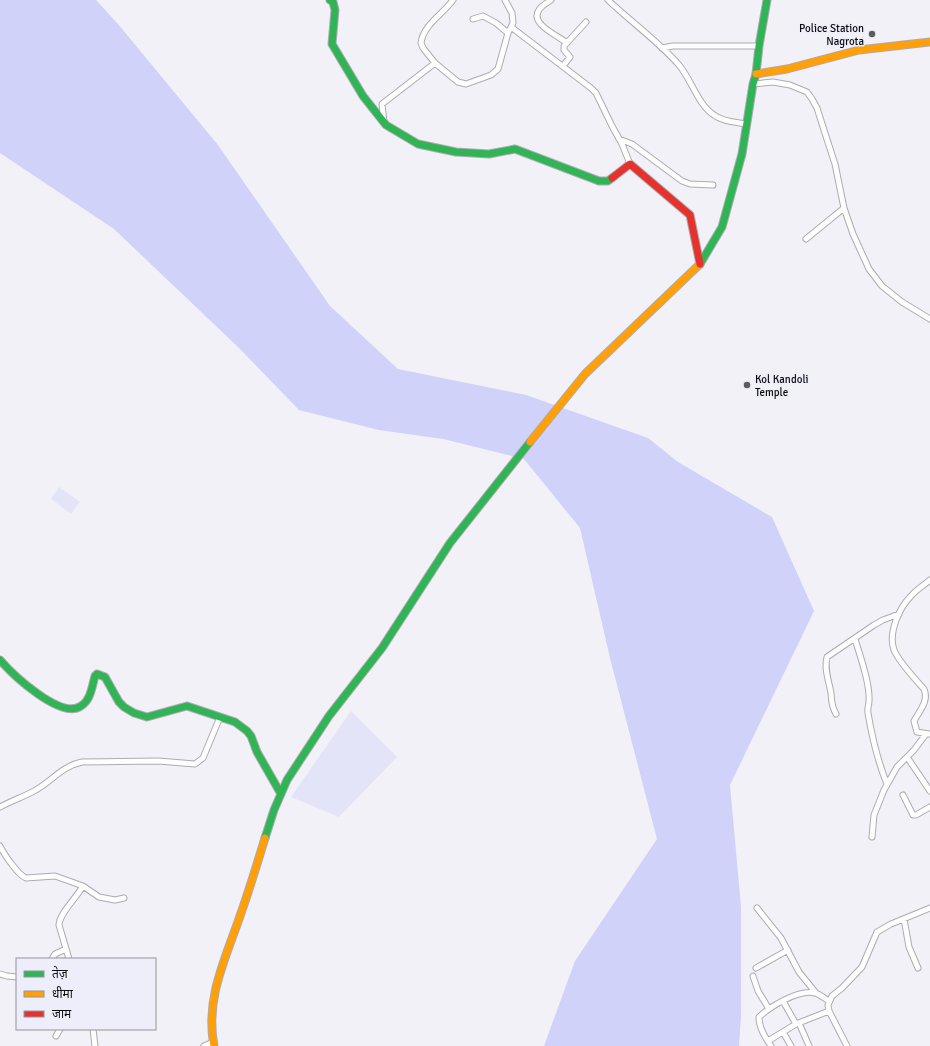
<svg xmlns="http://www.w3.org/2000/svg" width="930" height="1046" font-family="Signika,'Noto Sans Devanagari',sans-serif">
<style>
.green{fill:#e4e4f8}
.water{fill:#d1d2fa}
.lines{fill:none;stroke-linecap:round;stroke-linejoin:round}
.street-casing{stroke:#acacb1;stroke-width:7}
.fast-casing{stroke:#acacb1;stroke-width:9}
.slow-casing{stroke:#acacb1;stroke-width:9}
.jam-casing{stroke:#acacb1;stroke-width:9}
.street{stroke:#fdfdfe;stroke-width:5}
.fast{stroke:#30b455;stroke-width:7}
.slow{stroke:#ff9f0a;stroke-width:7}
.jam{stroke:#e5322d;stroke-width:7}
.poi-dot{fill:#5c5c60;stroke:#eeeefa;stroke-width:1.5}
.labels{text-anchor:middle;stroke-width:3;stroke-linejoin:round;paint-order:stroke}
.poi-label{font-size:11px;fill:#0b0c0f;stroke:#eeeefa;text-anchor:end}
</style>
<rect width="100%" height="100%" fill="#f1f1f7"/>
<path class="green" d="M59,487l21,15 -9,12 -20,-15z
M351,711l46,46 -58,60 -48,-20z"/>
<path class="water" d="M0,0h96l22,24 100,121 112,161 68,63 128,26 122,43 30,24 94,55 42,94 -84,174 11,122v109l-2,30h-195l31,-85 82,-122 -47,-181 -30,-130 -56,-69 -81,-20 -64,-9 -80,-20 -61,-63 -124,-118 -114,-76z"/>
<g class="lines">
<defs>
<path id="street" d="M453,0c-10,14 -30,25 -32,43l2,5 12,15 23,19 8,2 25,-9 7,-6 10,-36 5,-10 -1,-10 -7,-13
M551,0c-4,3 -10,6 -12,10 -10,14 20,26 28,33
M608,0c23,22 50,41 71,65 12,14 19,40 35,50 9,7 22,7 32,9
M473,19l10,-3 13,7 12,10
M511,27l80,61 5,5 16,33 10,18 8,20
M662,48l11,-2h86
M563,66l7,-9 -6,-7v-4l22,-24
M753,84l20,-2 17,3 17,7 5,7 5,9 7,22 11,34 9,44 9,26 16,35 13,17 20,16 28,17
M384,122l-2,-18 53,-41
M619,139l13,5 50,37 8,3 23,1
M806,239l38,-31
M930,580c-6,5 -14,10 -19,16 -12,12 -23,37 -17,54 5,12 21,29 30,39 5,12 -4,21 -10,32l3,11 13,2
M855,639c5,17 15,44 14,62 0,5 -2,7 -1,12 4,24 10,49 19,71
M836,714c-5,-9 -4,-12 -5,-21 -2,-12 -7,-23 -4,-36l47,-32 9,-5 16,-6
M907,757l23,34
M903,795l10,20h3l14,-8
M0,807c11,-6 23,-10 34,-16 17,-9 28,-25 48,-29l76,-1 37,3 8,-6 17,-41
M872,837l2,-22 10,-25 13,-23 17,-17 12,-16
M0,846c4,8 18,29 26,32l29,-2 28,10 16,11 16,3 9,-2
M757,908l24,30 18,34 17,21
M904,919l5,28 9,21
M52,959l3,-5 11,-5
M69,959l-10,-34c0,-11 18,-28 24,-39
M756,968l32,-18
M0,974l7,2 10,1
M753,976l5,15 11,18
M783,1001l13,23
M799,1023l10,23
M93,1029l2,17
M783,1032l8,14
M56,1036l4,-7
M768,1041l28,-17 33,-13
M204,1046l9,-4
M771,1046c-6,-9 -12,-18 -12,-29 12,-11 40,-28 56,-24 5,1 10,6 14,8
M847,1046l-18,-35 -1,-6 4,-9 10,-8 20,-21 15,-35 14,-8 39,-16"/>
<path id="fast" d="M330,0l3,2 2,8 -3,34 31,52 23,29 32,19 38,8 33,2 26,-5 84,32h9l4,-3
M700,264l22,-37 20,-73 11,-70 3,-10 3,-28 8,-46
M0,660c13,15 61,60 81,46 10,-6 11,-20 14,-30l2,-2 8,3 14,25 5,5 10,6 13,4 40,-11 48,16 12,9 4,5 6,16 24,42
M265,838l9,-28 13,-30 42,-64 53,-68 68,-105 80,-101"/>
<path id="slow" d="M756,74l31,-5 72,-19 71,-8
M530,442l55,-68 115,-110
M214,1046c-9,-47 11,-86 26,-130 9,-25 17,-52 25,-78"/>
<path id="jam" d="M612,178l18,-14 60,51 10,49"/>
</defs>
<use href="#street" class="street-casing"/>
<use href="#fast" class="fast-casing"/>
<use href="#slow" class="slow-casing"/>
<use href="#jam" class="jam-casing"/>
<use href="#street" class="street"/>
<use href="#fast" class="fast"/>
<use href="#slow" class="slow"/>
<use href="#jam" class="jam"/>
</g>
<g class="poi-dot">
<circle cx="872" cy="34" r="4"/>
<circle cx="747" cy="385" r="4"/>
</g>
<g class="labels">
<g class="poi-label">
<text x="864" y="32">Police Station<tspan x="864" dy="13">Nagrota</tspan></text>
<text x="755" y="383" text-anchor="start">Kol Kandoli<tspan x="755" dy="13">Temple</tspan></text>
</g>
</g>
<rect x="16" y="958" width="140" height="72" fill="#eeeefa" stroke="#93949c"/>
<rect x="24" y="971" width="20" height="6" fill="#30b455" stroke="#93949c"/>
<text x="52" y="978" font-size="12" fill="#0b0c0f">तेज़</text>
<rect x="24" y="991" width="20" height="6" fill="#ff9f0a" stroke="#93949c"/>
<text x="52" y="998" font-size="12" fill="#0b0c0f">धीमा</text>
<rect x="24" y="1011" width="20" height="6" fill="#e5322d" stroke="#93949c"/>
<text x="52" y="1018" font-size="12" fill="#0b0c0f">जाम</text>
</svg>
